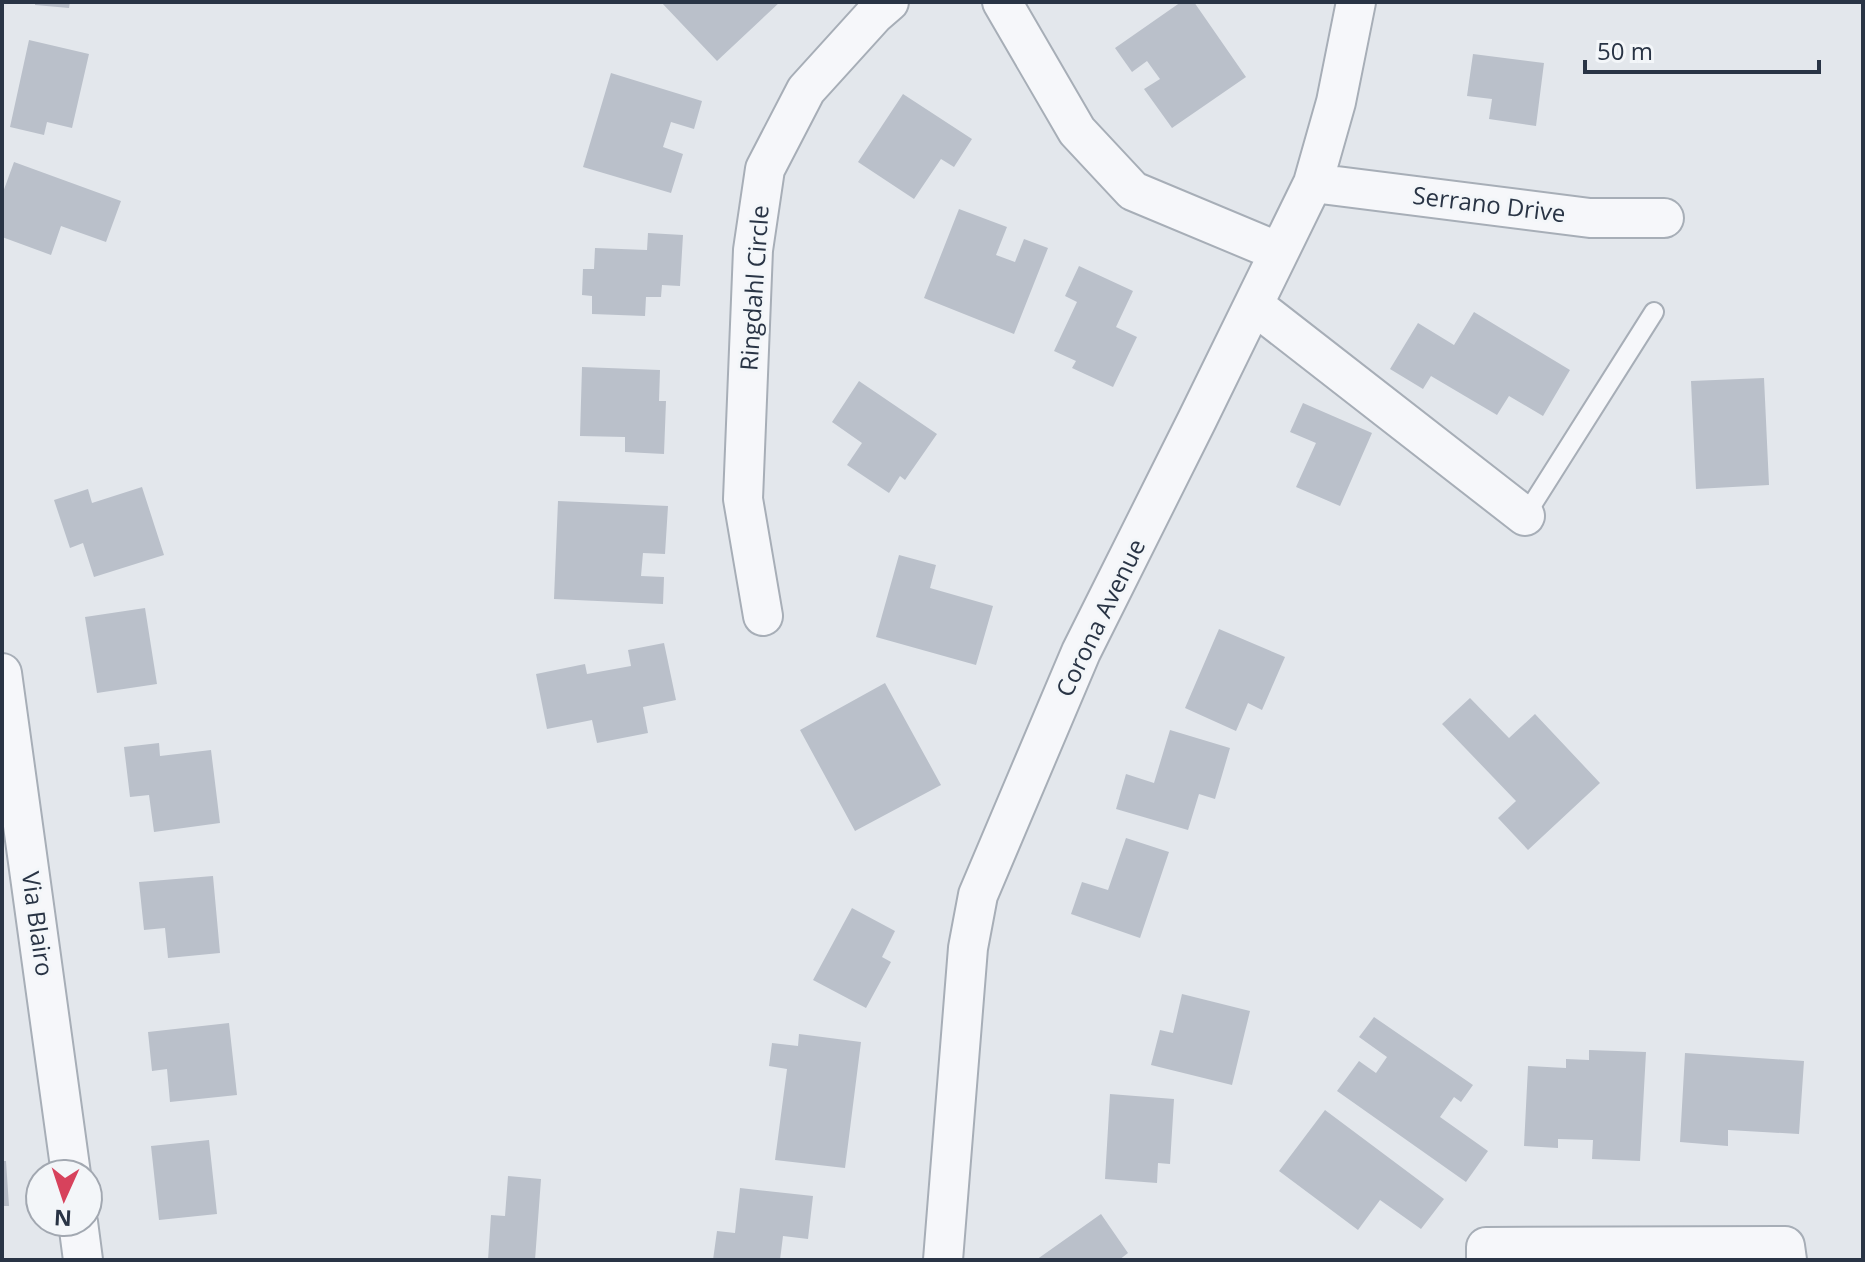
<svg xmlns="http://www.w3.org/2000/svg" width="1865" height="1262" font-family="'Open Sans',sans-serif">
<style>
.building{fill:#bac0ca}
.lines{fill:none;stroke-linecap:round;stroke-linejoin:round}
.lane-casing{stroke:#a7aeb7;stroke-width:22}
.street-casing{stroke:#a7aeb7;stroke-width:42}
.lane{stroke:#f6f7fa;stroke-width:18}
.street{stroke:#f6f7fa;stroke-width:38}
.labels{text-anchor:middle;stroke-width:6;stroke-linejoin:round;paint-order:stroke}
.street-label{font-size:24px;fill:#293445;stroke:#f3f6f9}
</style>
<rect width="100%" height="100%" fill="#e3e7ec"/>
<path class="building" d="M35,2h35l-1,6 -34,-3z
M661,2h119l-63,59z
M1181,2h13l52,75 -74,51 -28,-39 16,-10 -13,-18 -15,11 -17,-24z
M29,40l60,14 -17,74 -25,-6 -3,13 -34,-8z
M1473,54l71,9 -8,63 -47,-7 3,-20 -25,-3z
M611,73l91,28 -8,28 -23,-7 -8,25 20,7 -12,39 -88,-26z
M903,94l69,45 -18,28 -13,-8 -27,40 -56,-37z
M14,162l107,39 -15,41 -45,-16 -10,29 -49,-18v-42z
M959,209l48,18 -11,28 19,7 9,-23 24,9 -34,86 -90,-36z
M648,233l35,2 -3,51 -18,-1 -1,12h-15l-1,19 -53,-2v-18l-10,-1 1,-26h11l1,-21 52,2z
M1079,266l54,25 -17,36 21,10 -24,50 -41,-19 4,-7 -22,-10 23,-49 -12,-6z
M1474,312l96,58 -27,46 -34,-20 -12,19 -66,-39 -8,13 -33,-20 28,-46 36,22z
M582,367l78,3 -1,31h7l-2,53 -39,-2v-15l-45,-1z
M1764,378l5,107 -73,4 -5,-108z
M859,381l78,53 -32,46 -5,-4 -11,17 -42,-28 15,-22 -30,-21z
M1303,403l69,30 -32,73 -44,-19 20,-44 -26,-11z
M142,487l22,68 -70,22 -11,-34 -13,5 -16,-48 34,-11 4,14z
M558,501l110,5 -3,48 -22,-1 -2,23 23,1 -1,27 -109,-5z
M899,555l37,10 -6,23 63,18 -17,59 -100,-28z
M145,608l12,76 -60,9 -12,-76z
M1219,629l66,28 -23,53 -14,-7 -12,28 -51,-23z
M664,643l12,57 -33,7 5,26 -51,10 -5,-23 -45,9 -11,-55 49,-10 2,10 44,-8 -3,-16z
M885,683l56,102 -86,46 -55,-101z
M1470,698l39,40 26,-24 65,69 -72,67 -30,-32 18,-17 -74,-77z
M1170,730l60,18 -15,51 -16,-5 -11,36 -72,-21 10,-35 28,9z
M159,743l1,13 51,-6 9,73 -66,9 -5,-37 -19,2 -6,-50z
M1126,838l43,14 -29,86 -69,-24 11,-32 26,8z
M213,876l7,77 -52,5 -3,-30 -21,2 -5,-48z
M852,908l43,23 -13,26 9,5 -25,46 -53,-28z
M1182,994l68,17 -18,74 -81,-20 9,-35 13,3z
M1374,1017l99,68 -12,17 -7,-5 -14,20 48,34 -22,31 -129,-91 22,-30 17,12 11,-16 -28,-20z
M229,1023l8,72 -67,7 -3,-33 -15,2 -4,-39z
M799,1034l62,8 -16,126 -70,-8 12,-91 -18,-3 3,-23 26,3z
M1589,1050l57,2 -6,109 -48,-2 1,-19 -35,-1v9l-34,-2 4,-80 38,2v-9l23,1z
M1685,1053l119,8 -5,73 -71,-4v16l-48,-4z
M1110,1094l64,5 -4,65 -12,-1 -1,20 -52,-4z
M1325,1110l119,89 -23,30 -41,-29 -22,30 -79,-59z
M209,1140l8,74 -58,6 -8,-74z
M2,1161h4l3,45h-7z
M508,1176l33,3 -6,81h-47l3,-45 14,1z
M740,1188l73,8 -5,43 -25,-3 -3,24h-67l4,-29 18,2z
M1101,1214l27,39 -9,7h-83z"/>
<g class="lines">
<defs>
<path id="lane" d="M1525,516l129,-204"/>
<path id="street" d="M1002,2l75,129 56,60 146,61
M1313,183l277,35h74
M1254,305l271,211
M763,616l-20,-117 10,-249 12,-81 41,-79 68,-75 15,-13
M2,673l69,501
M78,1222l5,38
M943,1260l25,-312 10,-53 103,-243 116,-232 116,-237 23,-81 20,-100
M1486,1260v-13l299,-1 2,14"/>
</defs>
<use href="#lane" class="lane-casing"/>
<use href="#street" class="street-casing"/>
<use href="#lane" class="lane"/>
<use href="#street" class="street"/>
</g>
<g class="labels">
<g class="street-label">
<text transform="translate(1489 205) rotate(7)" y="8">Serrano Drive</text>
<text transform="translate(755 288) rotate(-86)" y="8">Ringdahl Circle</text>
<text transform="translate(1101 618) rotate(-64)" y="8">Corona Avenue</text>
<text transform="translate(37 924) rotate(82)" y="8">Via Blairo</text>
</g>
</g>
<rect width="1865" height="1262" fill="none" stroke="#293445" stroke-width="8"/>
<g transform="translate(64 1198) rotate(183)"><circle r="38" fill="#f3f6f9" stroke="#a2a8b1" stroke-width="2"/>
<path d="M0-6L14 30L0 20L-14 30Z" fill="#d7425c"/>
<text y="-12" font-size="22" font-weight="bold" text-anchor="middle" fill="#293445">N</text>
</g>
<path d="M1585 60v12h234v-12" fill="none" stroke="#293445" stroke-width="4"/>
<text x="1597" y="60" font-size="24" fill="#293445" stroke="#f3f6f9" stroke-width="6" paint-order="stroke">50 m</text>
</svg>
